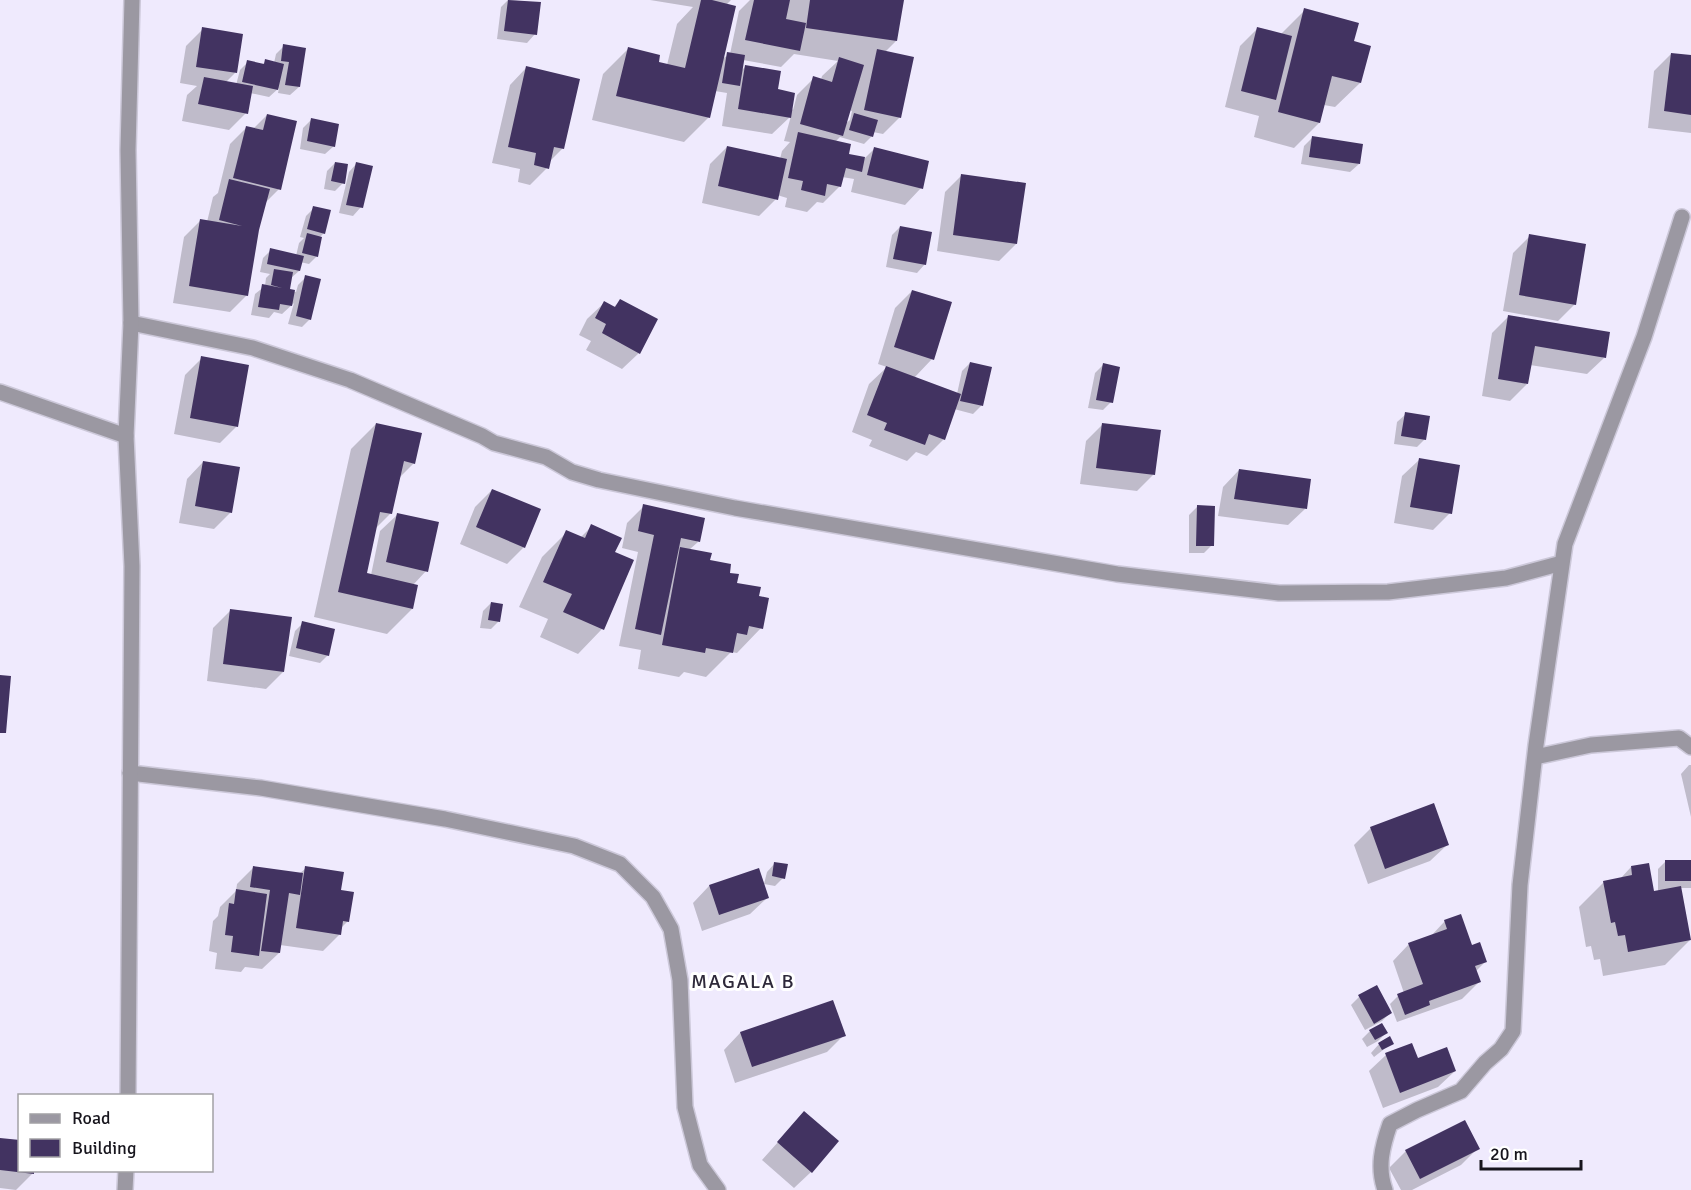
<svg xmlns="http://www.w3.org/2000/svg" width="1691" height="1190" font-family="Signika,sans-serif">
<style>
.shadow{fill:#0003;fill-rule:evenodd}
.building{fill:#423361}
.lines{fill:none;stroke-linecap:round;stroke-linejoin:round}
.minor-casing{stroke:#ccc8d9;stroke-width:18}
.tertiary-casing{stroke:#ccc8d9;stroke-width:18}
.minor{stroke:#9b98a2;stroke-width:15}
.tertiary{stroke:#9b98a2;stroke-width:15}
.labels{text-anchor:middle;stroke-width:6;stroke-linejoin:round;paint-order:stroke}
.quarter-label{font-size:20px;letter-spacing:1.5px;fill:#2e293a;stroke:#fff}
</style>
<rect width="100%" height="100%" fill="#efeafd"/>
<path class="shadow" d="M508,0l32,3 -5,31 -8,9 -30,-4 4,-32z
M650,0h81l-5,5 -4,54 8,-5 9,-43 11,-11h153l-7,41 -11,11 15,65 -17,17 -10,-2 -1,4 -8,8 -24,-7 -5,5 11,17h18l10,-10 47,39 -16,17 -54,-13 3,-13 -12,-2 -2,9 -17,17 -6,-1 -10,10 -22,-5 2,-9 -10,-3 -1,4 -17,17 -57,-13 8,-39 17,-17 53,12 2,-8 8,-9 -6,-1 7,-25 -19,18 -50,-8 5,-33 -12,-2 -6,26 -25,25 -92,-22 11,-46 25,-25 29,14 10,2 10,-41 16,-17zM794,54l44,7 -16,15 -1,4 -7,-2 -17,17 -4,15 -17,-19 -30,-25 -5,5 2,-11 38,7zM849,110l3,1 -2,9 -5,4z
M1305,10l47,32 8,41 -25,24 -11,-2 -5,18 -25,25 -40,-11 5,-21 -34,-9 15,-61 17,-17 23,6z
M203,29l32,44 -9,9 10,3 4,-15 8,-8 14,3 4,-4 8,2 2,-9 8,-8 15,41 -9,8 -12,-2 1,-5 -10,9 -19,-4 -4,20 -17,17 -47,-9 5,-26 10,-9 -17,-3 6,-37z
M1671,54l20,3v76l-43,-5 6,-57z
M526,68l37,80 -14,14 -2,6 -17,17 -12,-3 2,-13 -28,-6 18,-78z
M267,115l12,74 -14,14 -7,26 -11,66 -17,17 -57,-9 11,-66 17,-17 6,2 6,-25 5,-4 12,-49 16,-16 7,1z
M311,120l23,26 -9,8 -25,-5 3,-21z
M1312,138l47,26 -9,8 -49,-8 3,-18z
M335,163l8,20 -8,8 -11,-2 3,-18z
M357,163l4,44 -8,9 -14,-3 10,-41z
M962,175l62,10 -8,59 -17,17 -62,-10 8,-59z
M314,208l10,25 -4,4 -3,19 -8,8 -9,-2 -1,9 -8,7 -3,12 8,2 2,-7 8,-8 4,42 -8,8 -14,-3 6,-21 -12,11 -8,-2 -5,6 -18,-3 4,-21 10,-8 1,-8 4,-4 -10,-2 3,-14 8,-8 25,6 3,-13 5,-5 -4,-1 6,-21z
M900,227l25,37 -8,9 -31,-6 6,-32z
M1530,236l45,68 -17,17 -55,-10 10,-58z
M912,291l20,68 -18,19 43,16 5,-23 8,-8 20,5 -9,38 -8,8 -19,-5 -10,30 -17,17 -11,-4 -9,9 -38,-15 3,-6 -20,-8 17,-48 18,-17 -9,-3 17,-56z
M620,301l19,52 -17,16 -36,-19 5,-9 -12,-6 8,-16 17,-16 9,5z
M1509,316l95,42 -17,16 -57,-9 -3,19 -17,17 -28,-5 10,-63z
M202,358l34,69 -16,16 -46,-9 11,-59z
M1103,365l8,37 -8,8 -15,-2 7,-35z
M1406,414l19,25 -8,8 -23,-3 3,-22z
M376,424l38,39 -15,15 -8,35 -16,16 -10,45 6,1 9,-44 17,-16 29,56 -13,14 -1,24 -25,25 -73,-17 37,-168z
M1103,424l50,51 -16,16 -57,-7 6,-43z
M1419,460l31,53 -17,17 -39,-7 8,-47z
M203,462l28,50 -17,17 -35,-6 8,-44z
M1239,470l66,39 -17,16 -70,-9 5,-29z
M492,490l32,57 -17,17 -47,-20 15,-37z
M644,506l54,36 -9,8 39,24 33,54 -24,25 -6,-1 -25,25 -22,-5 -5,5 -41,-8 3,-19 -22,-4 19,-94 -16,-4 5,-25z
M1197,507l15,38 -8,8h-15v-38z
M592,526l21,27 -11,76 -24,25 -38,-17 8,-18 -29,-12 23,-50 25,-25 13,6z
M491,603l8,18 -8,8 -11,-1 3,-17z
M230,611l53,61 -17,17 -59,-8 6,-53z
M303,623l25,32 -8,8 -31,-7 6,-25z
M1689,765h2v52l-10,-43z
M1371,828l76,17 -17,16 -62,23 -14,-39z
M1666,861h25v27h-11l10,52 -25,25 -62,11 -3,-17 -6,1 -3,-14 -5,1 -7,-40 25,-25 16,-3 11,-12 22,25h5v-23z
M775,863l8,15 -8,8 -11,-2 3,-12z
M254,867l45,7 7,-6 34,24 8,29 -8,8v5l-17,17 -43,-6 -1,8 -17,16 -17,-2 -4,5 -26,-3 2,-16 -8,-2 4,-30 5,-5 2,-9 16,-16 1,-7z
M709,886l58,12 -17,16 -48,17 -9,-28z
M1445,921l40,41 -9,9 3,11 -17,17 -65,23 -7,-18 8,-8 6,-3 -11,-32 16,-17 21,-7z
M1359,997l31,16 -8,8 -17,9 -14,-25z
M1370,1031l16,2 -8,8 -11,6 -5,-8z
M740,1033l104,2 -17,17 -92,31 -11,-33z
M1392,1043l-18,14 -3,-4 8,-9z
M1386,1055l31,5 38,11 -17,16 -55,21 -14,-37z
M804,1113l7,59 -17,16 -32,-28z
M0,1139l20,31h13l-1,4 -16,16 -16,-2z
M1478,1148l-17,17 -49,25h-11l-12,-22 17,-17z"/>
<path class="building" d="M508,0l33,2 -4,33 -33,-4z
M701,0h11l24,6 -26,112 -94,-22 12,-49 32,8 -1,7 26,6z
M754,0h36l-4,19 20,4 -6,28 -55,-11z
M810,0h94l-7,41 -91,-13z
M1304,8l55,15 -5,18 17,5 -10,37 -29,-7 -12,47 -42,-11z
M202,27l41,7 -6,39 -41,-6z
M1257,27l35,9 -16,64 -35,-9z
M283,44l23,4 -6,39 -15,-2 4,-23 -8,-1z
M877,49l37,8 -13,61 -37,-8z
M727,52l18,3 -5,31 -18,-3z
M1671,53l20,2v60l-27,-4z
M839,57l25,8 -21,71 -43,-12 13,-48 19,6z
M265,59l19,5 -6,26 -36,-8 5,-22 17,4z
M745,65l36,6 -3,18 17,4 -4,25 -53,-9z
M526,66l54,13 -16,70 -10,-2 -5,22 -15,-4 2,-12 -28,-6z
M204,77l49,9 -5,28 -50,-10z
M854,113l24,7 -5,17 -24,-7z
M267,114l30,7 -16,69 -48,-12 13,-52 17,4z
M311,118l28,6 -4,23 -28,-6z
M798,132l53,12 -2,10 16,3 -3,15 -16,-4 -5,19 -14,-3 -2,12 -24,-6 2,-9 -15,-3z
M1312,136l51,8 -3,20 -51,-7z
M727,146l60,13 -9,41 -60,-14z
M874,147l55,14 -6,28 -56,-14z
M335,162l13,2 -3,20 -14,-3z
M356,162l17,4 -10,42 -17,-3z
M961,174l65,9 -9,61 -64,-9z
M229,179l41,10 -11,41 -11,66 -59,-10 11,-67 42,7 -23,-6z
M313,206l18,4 -6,24 -18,-5z
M900,226l32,6 -6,33 -33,-6z
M307,233l15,4 -4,20 -16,-4z
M1529,234l57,10 -10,61 -57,-10z
M270,248l34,8 -4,15 -33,-7z
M274,269l19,3 -3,17 5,1 -3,16 -12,-2 -1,6 -21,-3 4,-23 20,4 -11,-3z
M305,275l16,4 -10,41 -15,-4z
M912,290l40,12 -18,58 -40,-13z
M620,299l38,20 -18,35 -38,-21 4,-9 -11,-6 9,-17 11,6z
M1508,315l102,17 -4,26 -71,-12 -7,38 -30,-5z
M201,356l48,9 -11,62 -48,-9z
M970,362l22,5 -9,39 -23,-5z
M1103,363l17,4 -7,36 -17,-3z
M886,366l75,28 -16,46 -16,-6 -4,11 -41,-15 3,-7 -20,-8z
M1405,412l25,4 -4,24 -25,-4z
M376,423l46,10 -7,31 -11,-3 -12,53 -12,-2 -13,61 51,12 -5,24 -75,-17z
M1102,423l59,7 -6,45 -59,-7z
M1419,458l41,7 -8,49 -42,-7z
M203,461l37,6 -8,46 -37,-7z
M1239,469l72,10 -4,30 -73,-10z
M492,489l49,20 -16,39 -49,-21z
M643,504l62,14 -5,24 -19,-4 -20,97 -26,-6 19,-94 -16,-4z
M1197,505l18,1 -1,40h-18z
M397,513l42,9 -11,50 -42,-10z
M591,524l31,14 -7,14 19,8 -30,70 -41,-18 9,-18 -29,-12 23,-52 19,8z
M680,547l32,6 -2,7 21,4 -1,9 9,1 -2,9 24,4 -2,9 10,2 -6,31 -14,-3 -2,9 -10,-2 -4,20 -27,-5 -1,5 -43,-8z
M491,602l12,2 -3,18 -12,-2z
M230,609l62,8 -8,55 -61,-8z
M302,621l33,8 -6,27 -33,-8z
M0,675l11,1 -5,57h-6z
M1434,803l15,42 -64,24 -15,-42z
M1665,860h26v21h-26z
M774,862l14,2 -3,15 -13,-3z
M1649,863l5,28 27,-5 10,54 -63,12 -3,-17 -7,1 -3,-14 -4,1 -8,-42 29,-6 -1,-9z
M253,866l50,7 -3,22 -11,-2 -9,60 -19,-2 9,-61 -20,-3z
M305,866l39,6 -3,18 13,2 -5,30 -6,-1 -2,14 -45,-7z
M759,868l10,30 -50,17 -10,-30z
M236,889l31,5 -8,62 -28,-4 2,-16 -8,-1 4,-32 5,1z
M1461,914l11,31 8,-3 7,20 -12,4 6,16 -52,19 1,4 -25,10 -8,-21 26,-10 -15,-41 39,-14 -3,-9z
M1377,985l15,28 -18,11 -16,-29z
M833,1000l13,36 -94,31 -12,-35z
M1382,1023l6,10 -13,7 -6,-10z
M1390,1036l4,8 -12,6 -4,-7z
M1412,1043l6,15 29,-11 9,24 -56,22 -15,-40z
M804,1111l35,30 -27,32 -35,-31z
M1465,1120l15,29 -60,30 -15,-29z
M0,1138l20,2v30h14v4l-34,-4z"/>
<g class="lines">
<defs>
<path id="minor" d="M131,323l122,25 97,32 132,56 12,7 52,14 26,15 27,8 136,28 382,66 162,19 109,-1 118,-14 56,-15
M0,392l126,44
M1535,757l56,-12 88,-7 12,9
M130,773l131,15 184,31 129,27 46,18 33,33 18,32 9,51 5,127 15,58 18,25
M1385,1190c-8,-23 -3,-43 5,-66l27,-14 44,-19 24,-28 16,-14 12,-18 7,-146 16,-140 29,-201 79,-207 38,-120"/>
<path id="tertiary" d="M128,1096l4,-530 -6,-130 5,-113 -3,-173 4,-150
M125,1190l1,-20"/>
</defs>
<use href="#minor" class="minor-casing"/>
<use href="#tertiary" class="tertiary-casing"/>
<use href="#minor" class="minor"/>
<use href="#tertiary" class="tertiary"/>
</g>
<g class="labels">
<g class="quarter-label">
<text x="743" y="988">MAGALA B</text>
</g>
</g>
<rect x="18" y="1094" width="195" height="78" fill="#ffffff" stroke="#a2a1a5" stroke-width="1.5"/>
<rect x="30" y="1114" width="30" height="9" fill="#9b98a2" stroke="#a2a1a5" stroke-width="1.5"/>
<text x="72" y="1124" font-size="18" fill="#17151d">Road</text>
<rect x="30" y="1139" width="30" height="18" fill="#423361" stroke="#a2a1a5" stroke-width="1.5"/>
<text x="72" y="1154" font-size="18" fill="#17151d">Building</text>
<path d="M1481 1160v9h100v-9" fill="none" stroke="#17151d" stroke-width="3"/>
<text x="1490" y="1160" font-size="18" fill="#17151d" stroke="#ffffff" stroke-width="4.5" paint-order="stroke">20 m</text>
</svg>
